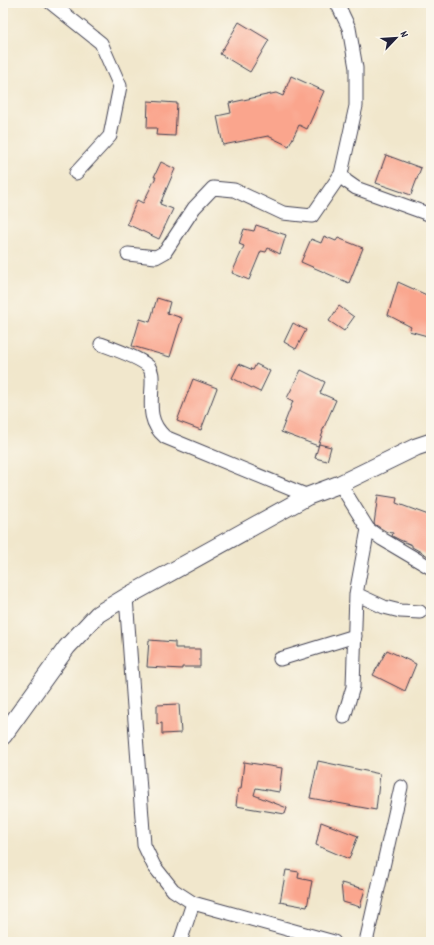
<svg xmlns="http://www.w3.org/2000/svg" width="434" height="945" font-family="Dekko,sans-serif">
<style>
.building{fill:#faa58d}
.lines{fill:none;stroke-linecap:round;stroke-linejoin:round}
.minor-casing{stroke:#414051;stroke-width:15}
.tertiary-casing{stroke:#414051;stroke-width:19}
.minor{stroke:#fff;stroke-width:13}
.tertiary{stroke:#fff;stroke-width:17}
</style>
<rect width="100%" height="100%" fill="#fbf7ec"/>
<filter id="ink" filterUnits="userSpaceOnUse"><feTurbulence type="fractalNoise" baseFrequency=".025" numOctaves="2"/><feDisplacementMap in="SourceGraphic" scale="8" xChannelSelector="R" yChannelSelector="G"/><feConvolveMatrix kernelMatrix="1 2 1 2 8 2 1 2 1" color-interpolation-filters="sRGB"/></filter>
<filter id="wash" filterUnits="userSpaceOnUse"><feTurbulence type="fractalNoise" baseFrequency=".012" numOctaves="4" result="noise"/><feDisplacementMap in="SourceGraphic" scale="16" xChannelSelector="R" yChannelSelector="G"/><feGaussianBlur stdDeviation="0.9" result="paint"/><feColorMatrix in="noise" values="0 0 0 0 0 0 0 0 0 0 0 0 0 0 0 0 0 1.4 0 .05"/><feComposite in="paint" operator="in"/></filter>
<g filter="url(#wash)">
<rect width="100%" height="100%" fill="#f1e7cc"/>
<g id="blocks">
<path class="building" d="M239,22l30,18 -19,32 -30,-18z
M291,76l33,15 -17,38 -8,-4 -10,21 -21,-10 -45,9 -6,-29 14,-3 -2,-10 47,-10 7,3z
M148,101l29,2 -2,33 -19,-1 1,-7h-10z
M386,155l35,13 -10,27 -35,-12z
M161,162l14,7 -15,35 13,5 -14,30 -32,-15 10,-24 6,3 13,-26h-2z
M256,225l30,10 -6,19 -12,-6 -2,4 -5,-1 -12,29 -17,-7 12,-27 -5,-2 5,-15 10,2z
M324,236l12,5 2,-3 25,10 -14,35 -48,-21 10,-23 10,4z
M398,282l33,15v40l-22,-6 2,-4 -23,-12z
M157,298l13,4 -3,11 15,5 -12,39 -38,-11 8,-27 10,3z
M339,306l15,11 -10,14 -15,-10z
M293,323l13,7 -10,19 -12,-7z
M239,364l14,6 3,-6 14,7 -10,21 -28,-14z
M301,370l24,12 -5,11 16,7 -14,32h1l-5,14 -37,-14 12,-31 -6,-3z
M193,379l24,9 -16,42 -24,-9z
M319,444l12,3 -4,14 -12,-3z
M378,495l19,3 -1,5 35,13v31l-3,9 -16,-9v-2l-12,-5 -8,-4 1,-3 -6,-1 -13,-8z
M149,640l26,2v6h8v1h17v18h-18v2l-35,-2z
M387,650l29,14 -11,27 -32,-16z
M179,704l2,29 -19,1v-11l-5,1v-19z
M318,761l62,13 -4,36 -66,-12z
M244,762l38,6 -3,24 -23,-4 -2,7 33,13 -2,6 -49,-8 2,-17h3z
M321,822l37,14 -9,23 -33,-14z
M286,870l13,2 -1,6 14,3 -5,26 -27,-5z
M341,883l24,6 -5,18 -17,-5z"/>
</g>
</g>
<g filter="url(#ink)">
<use href="#blocks" fill-opacity="0" stroke="#414051" stroke-width="1"/>
<g class="lines">
<defs>
<path id="minor" d="M51,3l50,40 19,43 -10,50 -34,37
M337,3l12,25 7,40v38l-15,68 5,7 10,7 75,27
M128,254l28,3 9,-5 29,-44 19,-20 21,2 49,23 29,3 29,-42
M101,344c11,4 42,15 48,23 4,6 3,11 3,18 -1,21 -4,37 13,52l143,59
M340,484l28,45 14,10 49,29
M356,594l28,13 16,4 20,1
M126,597l18,248 10,21 19,24 20,13 141,39
M280,659l75,-23
M344,717l9,-30 3,-93 12,-65
M180,942l13,-39
M366,942l35,-155"/>
<path id="tertiary" d="M3,736l64,-89 31,-33 28,-17 182,-101 32,-12 76,-37 15,-5"/>
</defs>
<use href="#minor" class="minor-casing"/>
<use href="#tertiary" class="tertiary-casing"/>
<use href="#minor" class="minor"/>
<use href="#tertiary" class="tertiary"/>
</g>
</g>
<rect width="434" height="945" fill="none" stroke="#fbf7ec" stroke-width="16"/>
<g transform="translate(396 38) rotate(65)" stroke="#fbf7ec" stroke-width="3" paint-order="stroke">
<path d="M0-3L7 15L0 10L-7 15Z" fill="#22223b"/>
<text y="-6" font-size="11" font-weight="bold" text-anchor="middle" fill="#22223b">N</text>
</g>
</svg>
